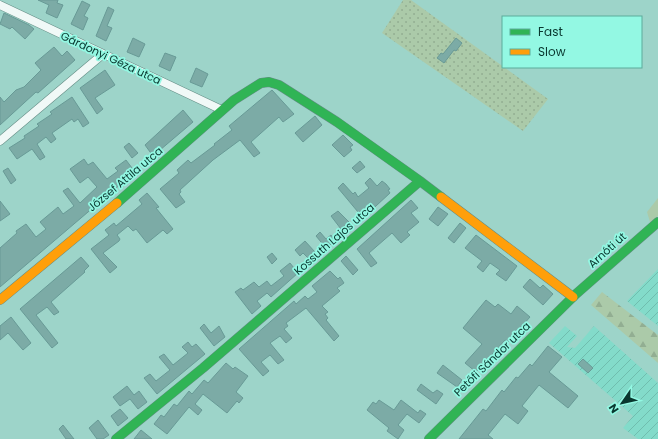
<svg xmlns="http://www.w3.org/2000/svg" width="658" height="439" font-family="Poppins,sans-serif">
<style>
.industrial{fill:url(#industrial-furrows)}
.grass{fill:#abcaa9}
.forest{fill:url(#forest-firs)}
.garden{fill:url(#garden-dots)}
.building{fill:#7caba6;stroke:#689a96}
.lines{fill:none;stroke-linecap:round;stroke-linejoin:round}
.street-casing{stroke:#648d85;stroke-width:9}
.fast-casing{stroke:#648d85;stroke-width:10}
.slow-casing{stroke:#648d85;stroke-width:10}
.street{stroke:#f0f9f7;stroke-width:8}
.fast{stroke:#30b455;stroke-width:9}
.slow{stroke:#ff9f0a;stroke-width:9}
.labels{text-anchor:middle;stroke-width:3.5;stroke-linejoin:round;paint-order:stroke}
.street-label{font-size:11px;fill:#09372f;stroke:#93f8e3}
</style>
<defs>
<pattern id="industrial-furrows" width="10" height="10" patternUnits="userSpaceOnUse"><rect width="10" height="10" fill="#83dbca"/><path d="M-1 1l2-2M0 10L10 0M9 11l2-2" fill="none" stroke="#70bdae"/></pattern>
<pattern id="forest-firs" width="22" height="20" patternUnits="userSpaceOnUse"><rect width="22" height="20" fill="#abcaa9"/><path d="M5 1l3.5 6h-7zM16 11l3.5 6h-7z" fill="#92ae92"/></pattern>
<pattern id="garden-dots" width="8" height="8" patternUnits="userSpaceOnUse"><rect width="8" height="8" fill="#abcaa9"/><path d="M2 2h.1M6 6h.1" fill="none" stroke="#92ae92" stroke-width="1.8" stroke-linecap="round"/></pattern>
</defs>
<rect width="100%" height="100%" fill="#9dd4c9"/>
<path class="industrial" d="M658,269v57l-31,-25z
M565,326l12,10 -10,11 8,1 19,-22 64,57v56h-20l-15,-11 10,-12 -84,-73z"/>
<path class="grass" d="M658,198v18l-8,6 -3,-10z"/>
<path class="forest" d="M602,292l56,43v28l-67,-58z"/>
<path class="garden" d="M403,0h8l137,99 -25,32 -141,-98z"/>
<path class="building" d="M38,0h20l-1,3 6,2 -6,13 -11,-5 3,-8z
M82,1l8,4 -6,11 4,2 -5,12 -12,-6z
M108,7l6,3 -7,16 5,2 -6,13 -10,-5z
M4,13l25,12 5,4 -9,10 -13,-12 -2,2 -10,-5z
M133,38l12,6 -6,13 -12,-5z
M456,38l6,5 -6,8 -2,-1 -10,13 -7,-5 4,-5 2,1z
M54,47l8,9 5,-5 8,9 -37,33 -2,-1 -36,33v-28l4,5 12,-12 8,-3 17,-17 -6,-7z
M165,53l11,4 -6,14 -11,-5z
M196,68l12,6 -6,13 -12,-5z
M105,70l10,15 -20,13 8,11 -6,5 -17,-26z
M272,90l22,24 -11,8 -4,-5 -28,25 9,11 -6,4 -14,-17 -27,20 -33,30 1,2 -2,2 6,8 -9,6 -16,-19 19,-16 -2,-3 11,-10 3,3 24,-18 -1,-1 18,-14 -3,-4z
M72,97l17,26 -6,4 -5,-8 -4,3 -2,-3 -20,14 4,6 -5,4 -5,-6 -9,7 8,13 -5,3 -8,-11 -15,10 -8,-11 16,-10 -1,-2 15,-10 -2,-2 15,-10 -2,-2z
M183,110l10,12 -40,34 -8,-11z
M315,116l7,9 -19,17 -8,-9z
M343,135l10,10 -3,2 2,3 -8,7 -12,-12z
M129,143l9,10 -6,5 -8,-11z
M84,159l4,6 5,-3 14,17 11,-8 -3,-3 11,-8 9,12 -135,115v-39l17,-15 -1,-2 10,-7 10,13 10,-8 -6,-7 18,-15 5,7 11,-8 -11,-15 5,-3 12,15 17,-16 -9,-10 -8,6 -10,-14z
M360,161l5,6 -8,6 -5,-5z
M8,168l8,12 -5,4 -8,-13z
M370,178l7,8 5,-5 4,3 4,5 -2,1 2,3 -27,25 -25,-30 5,-5 10,11 2,-2 3,5 11,-9 -4,-5z
M147,193l12,14 -3,1 17,21 -6,5 -4,-4 -16,13 -11,-14 -3,2 -5,-5 -11,9 3,4 -1,2 -16,12 14,14 -7,6 -19,-24 18,-14 -4,-5 9,-7 2,3 26,-22 -3,-4z
M411,200l7,8 -7,5 8,9 -12,10 3,3 -9,8 -9,-10 -23,20 8,10 -6,4 -14,-18z
M0,201l10,13 -10,7z
M438,207l10,7 -10,12 -9,-7z
M338,211l15,15 -9,7 -13,-17z
M460,223l6,5 -12,15 -6,-5z
M320,232l6,7 5,-4 4,6 -9,7 -10,-12z
M476,235l41,31 -11,15 -10,-7 4,-4 -10,-7 -7,9 -6,-5 5,-6 -17,-13z
M305,241l10,11 -7,6 -5,-5 -3,3 -5,-6z
M272,253l5,6 -5,5 -5,-7z
M346,256l12,14 -5,5 -12,-14z
M81,257l8,9 -5,5 1,1 -34,30 8,10 -5,3 -7,-8 -11,8 22,28 -6,5 -32,-39z
M290,263l8,10 -27,24 -4,-4 -10,8 4,5 -9,8 -17,-22 6,-4 2,2 11,-8 5,5 8,-6 4,5 13,-10 -4,-5z
M330,271l8,8 2,-2 4,6 -7,5 3,3 -18,15 6,6 -3,2 3,4 -2,2 13,16 -5,5 -28,-33 -20,15 2,3 -4,3 8,9 -6,5 -6,-7 -10,7 14,17 -6,4 -8,-9 -9,7 8,9 -6,5 -24,-27 55,-48 2,3 9,-8 3,3 9,-7 -5,-6z
M530,279l10,9 3,-3 10,9 -10,11 -20,-18z
M486,300l9,7 3,-3 13,10 6,-8 13,11 -22,25 -3,-2 -29,32 -11,-9 17,-19 -19,-16z
M11,317l20,26 -8,7 -15,-17 -8,7v-14z
M204,324l7,9 8,-7 6,11 -11,9 -14,-18z
M188,342l4,5 4,-3 9,10 -48,40 -13,-16 6,-4 6,7 14,-11 -11,-13 5,-3 9,11 15,-12 -6,-6z
M548,346l14,11 -13,15 29,24 -10,12 -29,-23 -17,21 6,5 -10,13 -13,-10 -17,21 5,4h-34l24,-30 3,2 16,-21 2,2 12,-15 2,1 12,-14 2,2z
M583,359l10,9 -5,5 -10,-9z
M226,363l7,6 2,-2 13,9 -12,16 7,6 -4,5 -2,-2 -10,12 -24,-19 -8,10 7,6 -4,5 -9,-8 -22,27 -13,-10 7,-9 3,2 10,-13 3,2 12,-15 3,3 12,-14 4,3z
M443,365l19,15 -5,7 -20,-14z
M421,384l12,9 4,-3 6,4 -7,10 -19,-14z
M127,386l7,9 5,-4 8,11 -9,7 -8,-10 -10,7 -7,-9z
M379,400l15,10 7,-10 17,13 2,-3 6,4 -7,9 -12,-9 -9,11 6,5 -6,9 -11,-8 2,-3 -22,-18 6,-8 3,2z
M120,409l8,9 -10,8 -7,-10z
M98,420l11,15 -6,4h-6l-8,-11z
M63,425l11,14h-8l-7,-10z
M141,430l11,9h-18z"/>
<g class="lines">
<defs>
<path id="street" d="M0,5l222,105
M0,141l103,-87"/>
<path id="fast" d="M117,203l117,-103 27,-17 8,-1 10,3 58,37 83,59
M116,439l87,-71 217,-187 21,16
M429,439l147,-145 82,-72"/>
<path id="slow" d="M441,197l132,100
M0,300l117,-97"/>
</defs>
<use href="#street" class="street-casing"/>
<use href="#fast" class="fast-casing"/>
<use href="#slow" class="slow-casing"/>
<use href="#street" class="street"/>
<use href="#fast" class="fast"/>
<use href="#slow" class="slow"/>
</g>
<g class="labels">
<g class="street-label">
<text transform="translate(111 58) rotate(25)" y="4">Gárdonyi Géza utca</text>
<text transform="translate(125 179) rotate(-40)" y="4">József Attila utca</text>
<text transform="translate(334 239) rotate(-41)" y="4">Kossuth Lajos utca</text>
<text transform="translate(607 250) rotate(-42)" y="4">Arnóti út</text>
<text transform="translate(492 359) rotate(-44)" y="4">Petőfi Sándor utca</text>
</g>
</g>
<rect x="502" y="16" width="140" height="52" fill="#93f8e3" stroke="#5cab9b"/>
<rect x="510" y="29" width="20" height="6" fill="#30b455" stroke="#5cab9b"/>
<text x="538" y="36" font-size="12" fill="#09372f">Fast</text>
<rect x="510" y="49" width="20" height="6" fill="#ff9f0a" stroke="#5cab9b"/>
<text x="538" y="56" font-size="12" fill="#09372f">Slow</text>
<g transform="translate(622 403) rotate(236)" stroke="#93f8e3" stroke-width="3" paint-order="stroke">
<path d="M0-3L7 15L0 10L-7 15Z" fill="#09372f"/>
<text y="-6" font-size="11" font-weight="bold" text-anchor="middle" fill="#09372f">N</text>
</g>
</svg>
